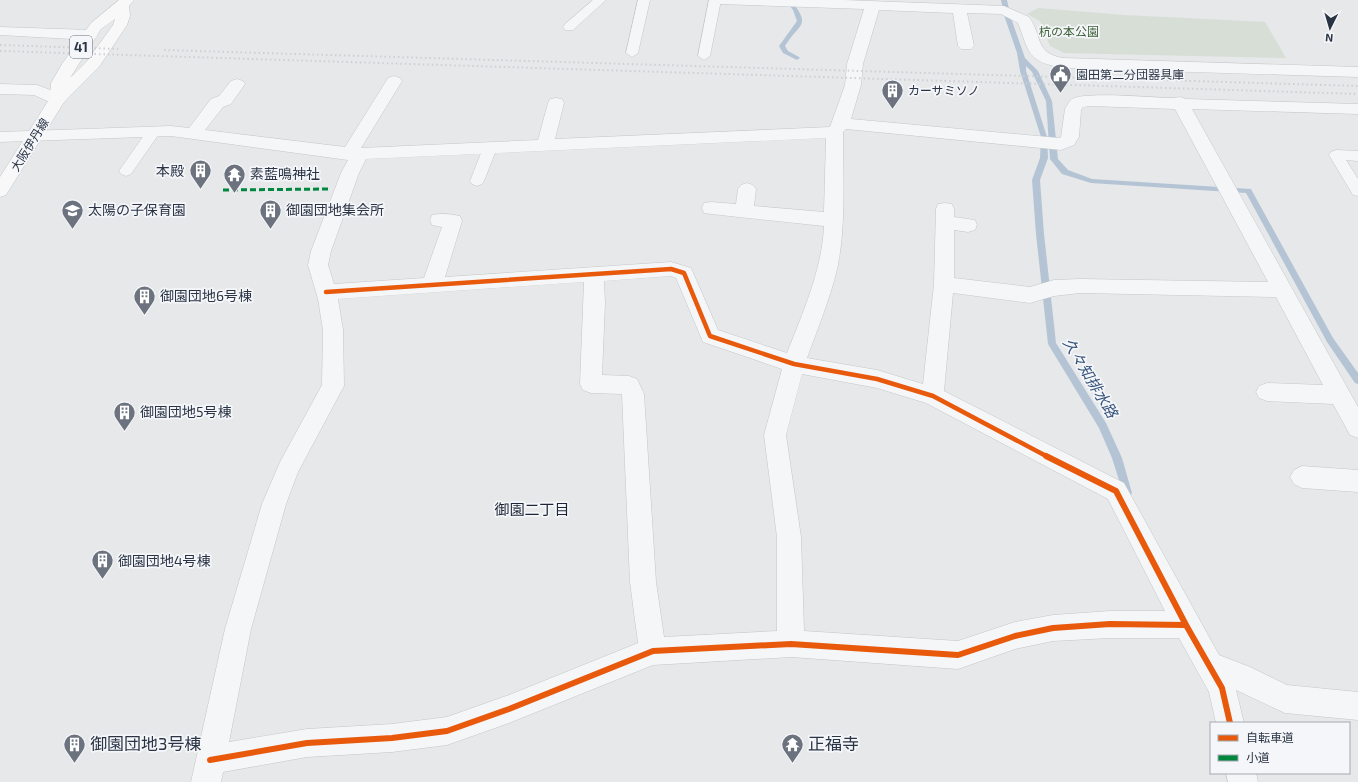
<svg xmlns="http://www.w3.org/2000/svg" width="1358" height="782" font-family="'Exo 2','Noto Sans JP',sans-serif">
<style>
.green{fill:#d6ded6}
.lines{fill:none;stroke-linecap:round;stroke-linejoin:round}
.stream{fill:#b4c4d5;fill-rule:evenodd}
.service-casing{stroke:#c4c6c8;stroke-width:1}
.minor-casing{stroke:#c4c6c8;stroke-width:1}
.primary-casing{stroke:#c2c5c8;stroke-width:1}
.service{fill:#f5f6f7;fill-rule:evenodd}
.minor{fill:#f5f6f7;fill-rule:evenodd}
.primary{fill:#f8f8f8;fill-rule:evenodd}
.rail{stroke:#cecfd2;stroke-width:2;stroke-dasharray:1.5 3;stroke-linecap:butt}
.quiet{stroke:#00873e;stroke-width:3;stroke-dasharray:6 3;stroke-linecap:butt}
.cycleway-far1-casing{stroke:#f4f6f9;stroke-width:7}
.cycleway-casing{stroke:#f4f6f9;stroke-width:8}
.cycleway-far1{stroke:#e8590c;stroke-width:4.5}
.cycleway{stroke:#e8590c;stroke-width:6}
.labels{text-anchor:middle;stroke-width:3.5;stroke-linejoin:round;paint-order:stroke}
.far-park-label{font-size:12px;fill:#3f6138;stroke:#f4f6f9}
.far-poi-label{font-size:12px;fill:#2b3445;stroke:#f4f6f9;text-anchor:start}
.far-street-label{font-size:12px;fill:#2b3445;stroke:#f4f6f9}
.shield{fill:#f4f6f9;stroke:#676e7b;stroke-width:1}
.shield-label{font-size:13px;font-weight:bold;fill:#2b3445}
.poi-label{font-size:14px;fill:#2b3445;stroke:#f4f6f9;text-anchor:start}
.water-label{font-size:15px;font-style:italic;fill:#34527a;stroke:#f4f6f9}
.neighbourhood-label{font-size:15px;fill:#1d2536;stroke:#f4f6f9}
.near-poi-label{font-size:17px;fill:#2b3445;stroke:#f4f6f9;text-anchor:start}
</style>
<rect width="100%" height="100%" fill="#e6e8ea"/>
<path class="green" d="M1038,8l86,7 141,7 21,36 -222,-5 -14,-7 -10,-25 -13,-7z"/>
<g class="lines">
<path class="stream" d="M785,0h6c21,27 8,23 -6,46l3,5 11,6 1,1 -3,2 -14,-7 -4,-7 18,-25 -4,-11z
M1001,0h6l4,18 14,40 13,13 14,30 6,58 10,11 24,9 159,10 82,149 25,35v11l-3,-1 -28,-41 -81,-149 -155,-10 -29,-9 -12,-15 -4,-58 -14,-29 -6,-6v5l21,66 1,21 -8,22 4,54 12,109 50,80 16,35 10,35 -2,3 -3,1 -3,-1 -12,-38 -13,-30 -51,-84 -12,-110 -4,-54 8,-22 1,-21 -21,-66 -3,-18 -12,-35z"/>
<defs>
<path id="service" d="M593,0h13l-33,30h-8l-2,-3 2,-3z
M638,0h12l-12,53 -6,4 -6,-4z
M709,0h12l-11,56 -6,4 -6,-4z
M154,127l5,1 2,3 -30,43 -5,2 -5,-2 -2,-3 2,-3 28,-40z
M490,143l5,2 2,3 -13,33 -2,3 -5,2 -5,-2 -2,-3 13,-33 2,-3z
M1336,150l22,1v10l-12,-1 12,19v17l-5,-1 -24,-40 2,-3z"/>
<path id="minor" d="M713,0h130l161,6 25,11c14,19 5,36 34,41l295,9v10l-295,-9c-36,-7 -33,-14 -45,-45l-17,-9 -34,-1 7,33 -3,3h-10l-3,-3 -5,-33 -74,-3 -16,54 -2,21 -10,34 208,19 2,-1 4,-28c2,-3 4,-8 7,-10 14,-8 83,-1 102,-1l6,-1 6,2 172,5v10l-166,-5 166,298v31l-8,-3 -17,-31 -66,-3 -8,-3 -3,-6 3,-6 8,-3 56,2 -47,-88 -196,-4 -26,3 -24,7 -77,-10 -9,98 180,92 95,172 31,12 37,18 71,7v28l-73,-7 -49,-23 8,33h-28l-7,-31 -30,-54h-69l-57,3 -38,8 -57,20 -167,-12 -138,8 -144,58 -62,22 -55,7 -85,5 -84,15 -2,10h-30l34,-153 37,-125 18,-42 42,-77 1,-55 -5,-31 -10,-34 3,-14 30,-78 7,-13 -177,-24 -171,6v-10l171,-6 18,2 22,-29 8,-3 12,-15 6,-2 6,2 2,3 -14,20 -8,3 -18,23 140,17 43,-69 6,-2 6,2 2,3 -41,67 177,-8 10,-37 2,-4 6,-1 6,1 2,4 -9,36 275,-12 15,-42 2,-21 17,-55 -144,-5 -5,-1zM1090,106l85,3 93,173 -188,-3 -26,1 -24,7 -76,-9v-48l14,2 7,-2 2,-5 -2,-5 -21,-3v-8l-2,-5 -7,-1 -7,1 -2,5 -2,75 -11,100 -46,-14 -70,-12c11,-31 24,-61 31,-93 8,-43 5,-89 5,-133l3,-3 215,21 13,-5 5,-8 2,-27 2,-3zM826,138l-2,74 -70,-6 2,-17 -3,-4 -6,-2 -6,2 -3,4 -2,15 -25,-2 -7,1 -2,5 2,5 7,1 113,12c-2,44 -21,86 -37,127l-69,-23 -27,-62 -20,-6 -226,15 17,-56 -2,-5c-10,-2 -18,-3 -28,-1l-2,5 2,5 10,2 -18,51 -90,6 -6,-19 3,-14 28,-78 7,-14zM671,276l5,2 27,64 79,27 -18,66 13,102v94l-113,6 -8,-55 -12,-188 -7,-15 -8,-3 -27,-1 3,-72 -1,-22zM584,282l-4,102 3,6 8,3 31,1 8,188 8,61 -129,52 -62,22 -55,7 -85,5 -78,13 22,-113 35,-125 12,-32 46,-86 -1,-56 -5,-31zM802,374l75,14 49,15 182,96 57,112h-55l-57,4 -38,7 -57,19 -154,-10 -3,-94 -15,-102z
M0,27l90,3 5,2 3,3 -3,3 -5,2 -90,-5z
M0,84l37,1 27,10 2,4 -2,4 -6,1 -6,-1 -18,-8 -34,-1z
M1302,466l56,4v22l-56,-4 -8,-4 -4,-7 4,-7z
M1226,773h30l2,9h-30z"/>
<path id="primary" d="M119,0h15l-5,6 1,10 -3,9 -28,42 -35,35 -58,93 -6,2v-20l50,-79 1,-15 11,-19 29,-41zM115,19l-2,6 -26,36 -17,17 31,-49z"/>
</defs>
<use href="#service" class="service-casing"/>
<use href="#minor" class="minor-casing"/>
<use href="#primary" class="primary-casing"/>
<use href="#service" class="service"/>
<use href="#minor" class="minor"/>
<use href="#primary" class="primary"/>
<path class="rail" d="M0,45l118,4
M164,50l1194,36
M0,51l1358,43"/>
<path class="quiet" d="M223,190l107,-1"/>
<defs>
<path id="cycleway-far1" d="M326,292l345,-23 13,4 26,63 84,28 83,15 56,17 115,61"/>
<path id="cycleway" d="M1046,456l70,35 70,134 36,63 8,35
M210,760l97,-17 85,-5 55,-7 62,-22 144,-58 138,-7 167,11 57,-19 38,-8 57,-4 76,1"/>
</defs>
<use href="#cycleway-far1" class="cycleway-far1-casing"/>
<use href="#cycleway" class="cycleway-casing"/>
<use href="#cycleway-far1" class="cycleway-far1"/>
<use href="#cycleway" class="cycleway"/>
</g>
<defs>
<symbol id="civic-pin" viewBox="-11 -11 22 30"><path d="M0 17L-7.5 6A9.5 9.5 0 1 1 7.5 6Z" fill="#6c737f" stroke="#f4f6f9"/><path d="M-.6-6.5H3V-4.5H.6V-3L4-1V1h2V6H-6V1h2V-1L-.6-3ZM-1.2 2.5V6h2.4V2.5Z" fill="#fff"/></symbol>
<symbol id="building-pin" viewBox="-11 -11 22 30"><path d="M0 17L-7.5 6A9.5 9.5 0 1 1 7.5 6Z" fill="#6c737f" stroke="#f4f6f9"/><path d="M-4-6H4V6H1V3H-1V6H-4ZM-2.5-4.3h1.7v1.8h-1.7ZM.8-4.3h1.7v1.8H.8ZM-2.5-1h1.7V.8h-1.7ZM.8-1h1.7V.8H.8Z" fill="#fff"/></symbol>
<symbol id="temple-pin" viewBox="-11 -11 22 30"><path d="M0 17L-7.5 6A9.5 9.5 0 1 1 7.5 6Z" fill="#6c737f" stroke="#f4f6f9"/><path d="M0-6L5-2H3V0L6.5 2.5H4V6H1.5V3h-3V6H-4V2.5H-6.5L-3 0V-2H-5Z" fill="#fff"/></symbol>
<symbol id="school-pin" viewBox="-11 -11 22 30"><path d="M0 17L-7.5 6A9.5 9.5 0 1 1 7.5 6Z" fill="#6c737f" stroke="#f4f6f9"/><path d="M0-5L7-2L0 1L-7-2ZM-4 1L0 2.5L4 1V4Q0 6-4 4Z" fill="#fff"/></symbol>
</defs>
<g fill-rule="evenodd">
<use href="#civic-pin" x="1048" y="62" width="25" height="34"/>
<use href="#building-pin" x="880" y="78" width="25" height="34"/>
<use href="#building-pin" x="188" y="158" width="25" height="34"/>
<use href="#temple-pin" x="222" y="162" width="25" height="34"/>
<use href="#school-pin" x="60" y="198" width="25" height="34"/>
<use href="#building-pin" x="258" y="198" width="25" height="34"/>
<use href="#building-pin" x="132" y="284" width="25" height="34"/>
<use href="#building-pin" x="112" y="400" width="25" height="34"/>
<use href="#building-pin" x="90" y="548" width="25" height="34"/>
<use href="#building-pin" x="62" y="732" width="25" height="34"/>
<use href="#temple-pin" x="780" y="732" width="25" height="34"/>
</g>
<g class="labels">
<g class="far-park-label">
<text x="1069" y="36">杭の本公園</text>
</g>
<g class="far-poi-label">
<text x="1076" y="79">園田第二分団器具庫</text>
<text x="908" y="95">カーサミソノ</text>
</g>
<g class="far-street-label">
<text transform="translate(30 145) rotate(-58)" y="4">大阪伊丹線</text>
</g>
<rect class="shield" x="70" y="36" width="22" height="22" rx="3"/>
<g class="shield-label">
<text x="81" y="52">41</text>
</g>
<g class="poi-label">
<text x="184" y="176" text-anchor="end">本殿</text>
<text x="250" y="179">素藍鳴神社</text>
<text x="88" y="215">太陽の子保育園</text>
<text x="286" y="215">御園団地集会所</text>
<text x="160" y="301">御園団地6号棟</text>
<text x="140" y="417">御園団地5号棟</text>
<text x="118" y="566">御園団地4号棟</text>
</g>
<g class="water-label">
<text transform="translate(1090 378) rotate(59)" y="5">久々知排水路</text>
</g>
<g class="neighbourhood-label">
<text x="532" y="515">御園二丁目</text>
</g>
<g class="near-poi-label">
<text x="90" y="750">御園団地3号棟</text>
<text x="808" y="750">正福寺</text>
</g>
</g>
<rect x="1210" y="722" width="140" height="52" fill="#f4f6f9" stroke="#a4a8b1"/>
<rect x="1218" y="735" width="20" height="6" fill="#e8590c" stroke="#a4a8b1"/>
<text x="1246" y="742" font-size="12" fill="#2b3445">自転車道</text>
<rect x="1218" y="755" width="20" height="6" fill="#00873e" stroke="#a4a8b1"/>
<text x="1246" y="762" font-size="12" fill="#2b3445">小道</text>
<g transform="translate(1330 28) rotate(185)" stroke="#f4f6f9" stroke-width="3" paint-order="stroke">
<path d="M0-3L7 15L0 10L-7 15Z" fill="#2b3445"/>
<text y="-6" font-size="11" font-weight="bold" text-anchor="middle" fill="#2b3445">N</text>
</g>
</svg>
